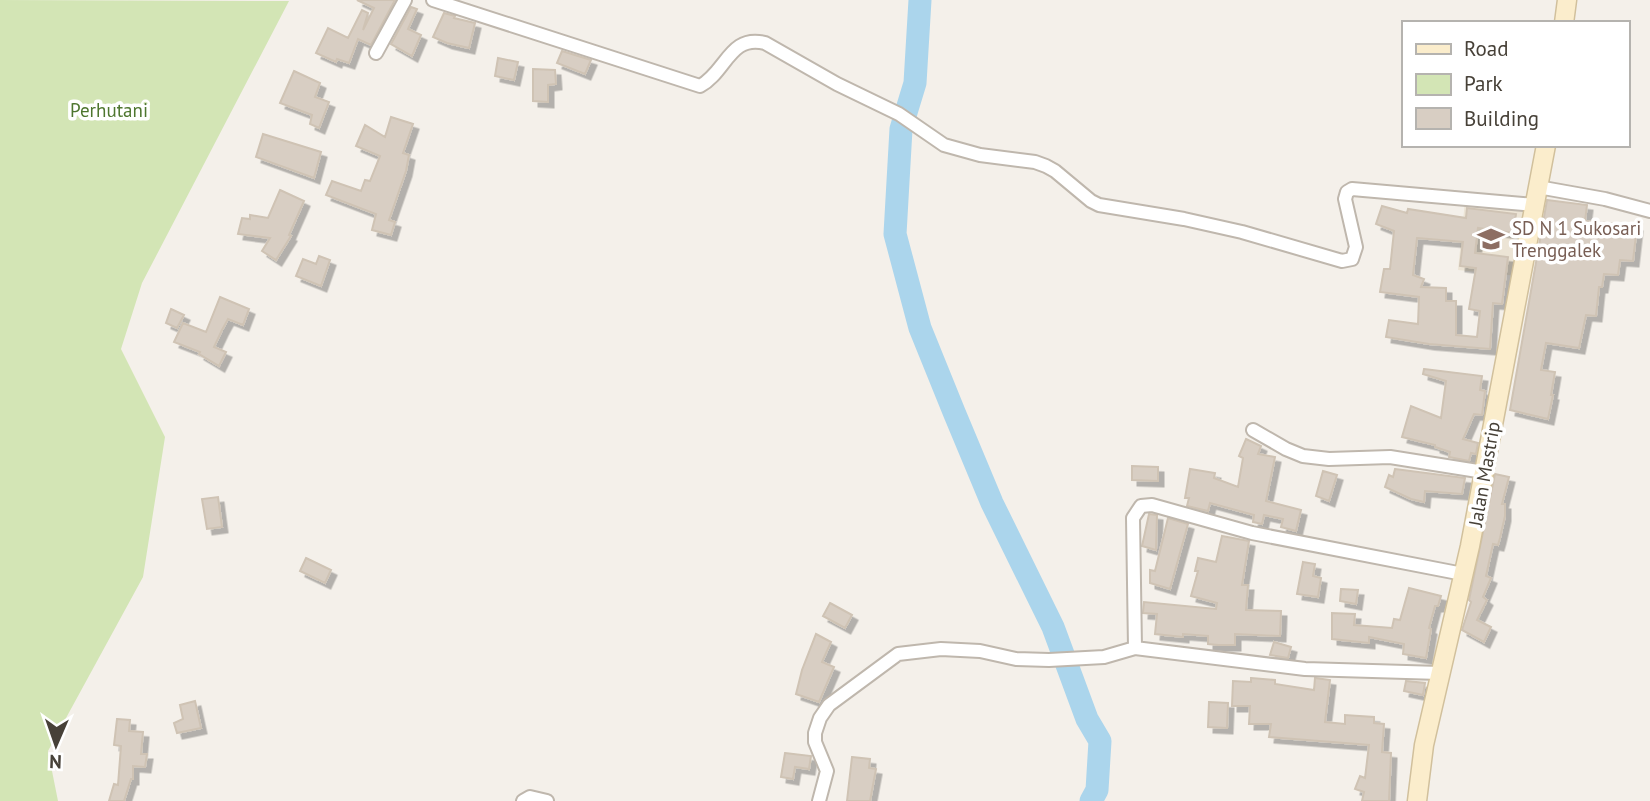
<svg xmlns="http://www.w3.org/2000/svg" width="1650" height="801" font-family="'PT Sans',sans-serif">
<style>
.education{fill:#ece4d5}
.green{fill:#d3e5b5}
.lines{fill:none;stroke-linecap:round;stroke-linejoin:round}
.river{stroke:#abd5ec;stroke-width:23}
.building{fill:#d8cec3;stroke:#cfc3b4;stroke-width:2;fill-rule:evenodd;filter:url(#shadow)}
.street-casing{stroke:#bfb7ad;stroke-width:16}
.secondary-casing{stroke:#d1c09c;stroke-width:21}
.street{stroke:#fff;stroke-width:12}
.secondary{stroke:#fbedcc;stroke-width:18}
.labels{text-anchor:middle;stroke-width:7;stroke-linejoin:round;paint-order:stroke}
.park-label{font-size:19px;fill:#4e762f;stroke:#fff}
.education-label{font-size:19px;fill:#785e54;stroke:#fff;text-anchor:start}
.street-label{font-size:19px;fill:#474138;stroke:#fff}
</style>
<defs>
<filter id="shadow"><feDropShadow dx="5.5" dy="5.5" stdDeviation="0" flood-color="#0004"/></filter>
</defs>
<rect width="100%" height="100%" fill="#f4f0ea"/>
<path class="education" d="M1465,201l59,6 -6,69 -60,-6z"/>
<path class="green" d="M0,0l289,1 -147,282 -21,66 44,88 -22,140 -95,174 10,50h-58z"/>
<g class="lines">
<path class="river" d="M920,0l-5,83 -14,46 -6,105 25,94 34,84 38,91 61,124 34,92 13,22 -3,49 -6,11"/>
</g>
<path class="building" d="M357,0h38l-24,45 -13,-6 -9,24 -12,-4 -1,3 -20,-9 12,-25 20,10 14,-28 6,3 -5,17 11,-22z
M411,7l6,2 -9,20 13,6 -9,21 -21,-12z
M444,13l11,3 -1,2 21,5 -6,25 -22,-5 -14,-6z
M562,51l29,9 -6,14 -28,-11z
M498,58l20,4 -4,18 -19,-4z
M533,69l22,1 1,14 -8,1v17l-15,-1z
M294,71l26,12 -5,14 14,5 -10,26 -9,-4 2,-9 -32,-12z
M391,117l22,7 -10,29 6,2 -3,16 -17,49 6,2 -4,13 -19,-5 4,-16 -50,-19 6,-14 29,10 4,-11 5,1 10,-25 -24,-10 9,-21 20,12z
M263,134l58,18 -7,26 -58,-21z
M280,190l24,11 -15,34 2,1 -15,24 -14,-9 8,-13 -32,-4 4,-16 8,1v-4l18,3z
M1547,200l40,5 -2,16 52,5 -4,35 -13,-1 -2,15 -14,-1 -2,13h-3l-3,29 -10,-1 -7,33 -33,-5 -5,27 14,2 -4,23h2l-5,24 -38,-9z
M1382,206l25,7 1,-4 58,9 1,-10 49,6 -3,19 -35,-5 -3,25 33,4 -6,47 -9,-1 -3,46 -61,-5 -43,-7 3,-17 29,4 1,-27 -39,-5 4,-23h6l4,-38 -18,-7zM1417,238l46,4 -3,24 16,2 -7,41 11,2 -3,26 -21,-2v-34h-10v-13l-25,-1 3,-8 -11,-4z
M319,256l11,4 -9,26 -25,-10 7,-17 13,5z
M220,297l29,12 -6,16 -15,-6 -6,11 -8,17 12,5 -7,14 -20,-12 1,-2 -26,-10 9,-19 23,9z
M171,309l13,6 -7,13 -11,-5z
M1424,369l58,7 -2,14 5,1 -3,24 -8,-1 -11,25 15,4 -2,11 -5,-1 -2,8 -20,-4 1,-5 -15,-5v-2l-33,-8 9,-31 30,12 5,-37 -23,-7z
M1246,439l15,7 -3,8 17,3 -9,44 35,9 -5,21 -15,-4 2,-8 -19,-4 -2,9 -9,-2 1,-7 -44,-12 -2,8 -21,-5 2,-8h-4l5,-29 25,4 -1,5 24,9 5,-29 -4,-2z
M1132,466l26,1v14l-26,-1z
M1395,469l70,9 -3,16 -37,-3 -1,11 -13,-3 -26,-12 4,-12 4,2z
M1323,471l14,4 -8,26 -13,-5z
M1495,474l14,3 -7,27h3v12l-5,22 -2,7 -5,-1 -7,32 5,2 -8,19 4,3 -10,20 14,7 -7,15 -22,-12 9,-28 -2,-2z
M218,497l4,30 -15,2 -5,-30z
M1149,514l8,1 -1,35 -14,-4z
M1168,518l20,6 -18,65 -20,-6v-13l5,1z
M1222,536l27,5 -7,44h6l-2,25 35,1 -1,25 -45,-2v11h-17l-10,-1v-8l-25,-2v3l-28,-3 2,-20 -14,-1 1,-11 72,7 1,-6 -26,-7 7,-25h-3l3,-13 18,4z
M306,558l25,12 -6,13 -25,-12z
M1303,562l12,2 -2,12 8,2 -3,19 -21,-3z
M1409,588l32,8 -3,10h-3l-6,22 2,1 -5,29 -23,-4 1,-10 -35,-7v6l-37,-4v-26l23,1 -1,11 38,3 2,-9 6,1z
M1341,589l17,1 -2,14 -16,-3z
M830,603l22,12 -7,13 -22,-12z
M816,634l15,8 -9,20 12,5 -15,35 -23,-8 6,-24z
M1274,642l17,5 -3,11 -18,-3z
M1251,678l24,2v4l39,6 1,-12 15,2 -5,42 20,2v-9l29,2v6l10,1 -2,28 9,1 -2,48h-27l2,-9 -9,-3 5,-13 5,2 4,-33 -100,-8 2,-13h-22l1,-18h-18l1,-25 18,1z
M1406,681l19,2 -2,12 -19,-4z
M195,701l6,27 -24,5 -3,-10 9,-4 -3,-14z
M1209,702l19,1 -1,25 -19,-1z
M117,719l13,1 -1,11 14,1 -2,22h6l-2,13 -12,-1v13h-2l-7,22h-15l5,-17 4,1 3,-39 -7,-1z
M785,753l26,3 -2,13 -14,-2 -2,12 -12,-2z
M852,757l18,2 -1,9 7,1 -6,32h-23z"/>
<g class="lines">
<defs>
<path id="street" d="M433,0l267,86c26,-14 30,-52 65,-43l72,41 62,30 45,31 36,10 55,7 11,4 9,5 36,30 8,4 85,14 58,13 100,29 10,-2 4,-12 -11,-48 2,-7 5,-3 182,16
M376,53l29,-53
M1538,187l67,12 45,12
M1253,430l33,19 17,7 26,3 61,-2 94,15
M1440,673l-135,-4 -170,-21 -2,-130 8,-12 11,-1 100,28 211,41
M523,801l7,-4 17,4
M819,801l8,-30 -12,-29v-9l5,-15 9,-13 69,-51 43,-5 39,2 36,8 33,1 55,-3 31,-9"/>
<path id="secondary" d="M1564,23l3,-23
M1417,801l7,-56 46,-199 76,-401"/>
</defs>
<use href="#street" class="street-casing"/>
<use href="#secondary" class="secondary-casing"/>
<use href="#street" class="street"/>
<use href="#secondary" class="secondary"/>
</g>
<defs>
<symbol id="school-bare" viewBox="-9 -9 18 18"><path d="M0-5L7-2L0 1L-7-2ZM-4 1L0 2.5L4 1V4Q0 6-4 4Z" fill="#8d6e63" stroke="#fff" stroke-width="2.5" paint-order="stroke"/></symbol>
</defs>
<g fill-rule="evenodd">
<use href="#school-bare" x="1472" y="220" width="38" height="38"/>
</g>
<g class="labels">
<g class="park-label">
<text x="109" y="117">Perhutani</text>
</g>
<g class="education-label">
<text x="1512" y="235">SD N 1 Sukosari<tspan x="1512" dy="22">Trenggalek</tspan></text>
</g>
<g class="street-label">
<text transform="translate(1484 474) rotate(-80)" y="7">Jalan Mastrip</text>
</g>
</g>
<rect x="1402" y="21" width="228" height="126" fill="#ffffff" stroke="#b5b3af" stroke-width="2"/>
<rect x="1416" y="44" width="35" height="10" fill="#fbedcc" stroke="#b5b3af" stroke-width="2"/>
<text x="1464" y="56" font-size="21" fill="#474138">Road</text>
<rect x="1416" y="74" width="35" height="21" fill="#d3e5b5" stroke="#b5b3af" stroke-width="2"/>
<text x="1464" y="91" font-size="21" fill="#474138">Park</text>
<rect x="1416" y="108" width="35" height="21" fill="#d8cec3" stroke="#b5b3af" stroke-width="2"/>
<text x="1464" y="126" font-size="21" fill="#474138">Building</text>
<g transform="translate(56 745) rotate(182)" stroke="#ffffff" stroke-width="5" paint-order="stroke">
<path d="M0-5L12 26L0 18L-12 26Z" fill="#474138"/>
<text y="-10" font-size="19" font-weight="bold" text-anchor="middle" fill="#474138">N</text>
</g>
</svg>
